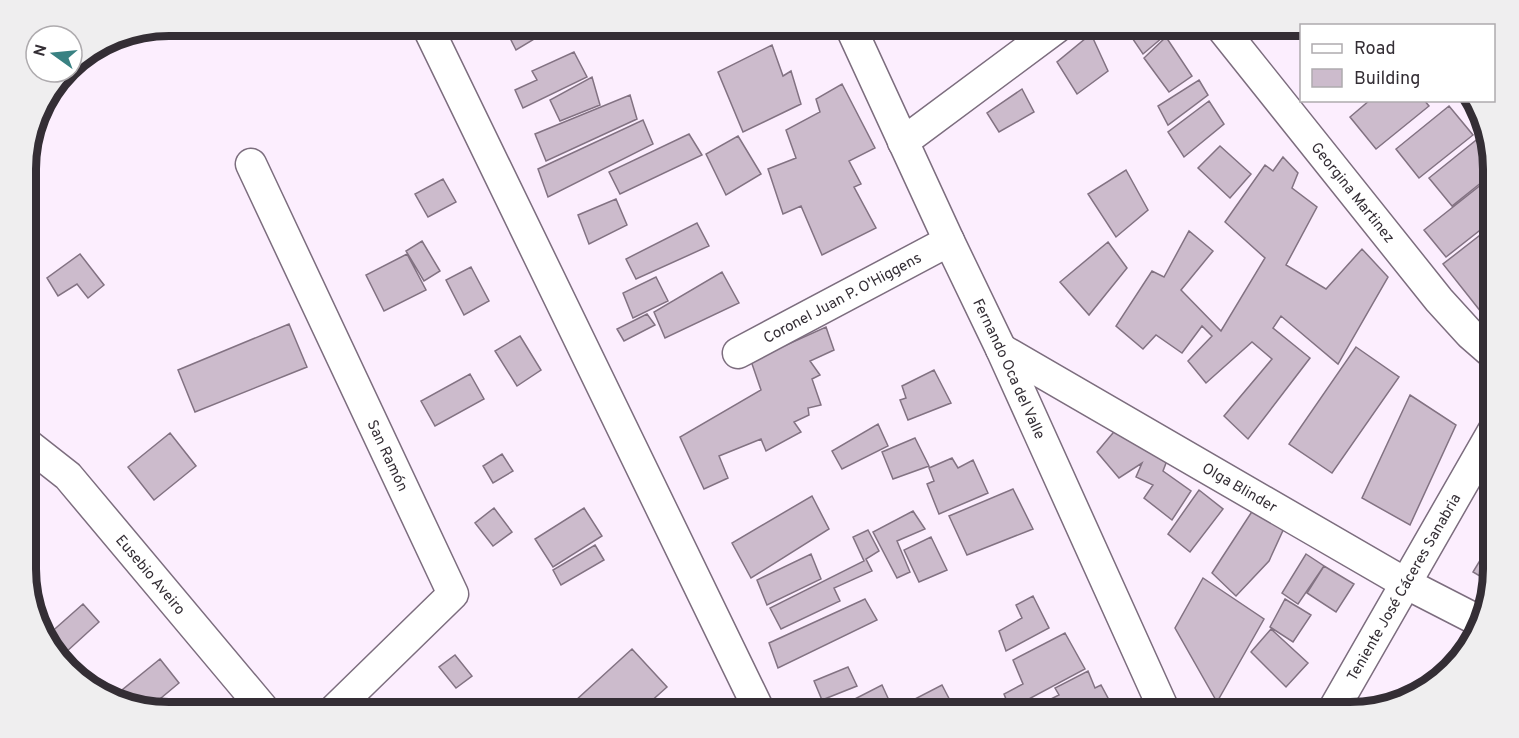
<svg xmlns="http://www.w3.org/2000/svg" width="1519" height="738" font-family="Overpass,sans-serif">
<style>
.building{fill:#cbc;stroke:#827282;stroke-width:1.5}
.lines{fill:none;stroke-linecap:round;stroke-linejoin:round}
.minor-casing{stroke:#7c6d7e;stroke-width:33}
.minor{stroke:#fff;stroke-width:30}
.labels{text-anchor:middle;stroke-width:6;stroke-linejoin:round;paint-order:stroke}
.street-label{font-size:15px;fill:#342e35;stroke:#fff}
.rim{fill:none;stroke:#342e35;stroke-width:8}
</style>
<rect width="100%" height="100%" fill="#fceefe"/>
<path class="building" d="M504,26h46l1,3 -35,21z
M1124,26h52l-33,28z
M1091,34l17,37 -31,23 -20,-32z
M1166,37l26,39 -23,16 -25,-34z
M772,45l11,31 8,-5 10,33 -58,28 -25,-60z
M574,52l13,25 -64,31 -8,-18 22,-10 -5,-9z
M592,77l8,28 -40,16 -10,-21z
M1199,80l9,15 -40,30 -10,-19z
M842,84l33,64 -26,13 12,23 -7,3 22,41 -54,27 -21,-49 -18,8 -15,-45 28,-11 -10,-28 34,-18 -4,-13z
M1022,89l12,23 -35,20 -12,-19z
M630,95l7,24 -91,42 -11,-27z
M1370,100h54l5,6 -53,43 -26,-32z
M1209,101l15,23 -40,33 -16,-25z
M1449,106l24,29 -54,43 -23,-29z
M643,120l10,24 -105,53 -10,-28z
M1485,133l7,18v23l-40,32 -23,-28z
M689,134l13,21 -82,39 -11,-22z
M738,136l23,38 -35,21 -20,-41z
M1220,146l31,28 -21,24 -32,-30z
M1283,157l15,16 -6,15 25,19 -31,58 40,24 36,-40 26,28 -50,87 -57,-48 -8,12 37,30 -62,81 -24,-23 48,-57 -20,-17 -46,41 -18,-22 24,-25 -10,-10 -20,27 -26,-18 -13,14 -27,-23 36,-55 12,6 25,-46 24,20 -32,39 40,41 44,-73 -40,-36 40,-57 8,6z
M1126,170l22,40 -32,27 -28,-43z
M443,179l13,23 -28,15 -13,-23z
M1482,184l10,13 1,23 -47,37 -22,-27z
M616,199l11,26 -38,19 -11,-29z
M697,223l12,23 -73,33 -10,-20z
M1493,225v102l-50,-63z
M422,241l18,30 -16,10 -18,-30z
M1108,242l19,26 -38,47 -29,-33z
M80,254l24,31 -16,13 -11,-14 -19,12 -11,-18z
M407,254l19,36 -42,21 -18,-36z
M471,267l18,34 -25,14 -18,-35z
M722,272l17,31 -74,35 -11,-26z
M656,277l12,24 -35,17 -10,-25z
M647,314l8,11 -31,16 -7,-12z
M289,324l18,43 -112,45 -17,-42z
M826,327l8,23 -24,11 10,14 -8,4 9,26 -13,3 1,7 -15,7 7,10 -35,19 -5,-12 -42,17 9,22 -24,11 -24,-52 81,-47 -10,-29z
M520,336l21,34 -24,16 -22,-35z
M1356,347l43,30 -67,96 -43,-29z
M934,370l17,33 -43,17 -8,-20 6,-2 -4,-12z
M470,374l14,25 -49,27 -14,-25z
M1410,395l46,30 -46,100 -48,-27z
M878,424l10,22 -46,23 -10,-18z
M1118,427l51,28 -6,16 28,20 -19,29 -28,-22 9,-13 -17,-8 6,-14 -23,15 -22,-26z
M170,433l26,33 -42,34 -26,-33z
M915,438l14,28 -36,13 -11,-27z
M502,454l11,17 -20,12 -10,-17z
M952,458l6,10 15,-8 15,33 -49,21 -12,-30 7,-3 -5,-13z
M1013,489l20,40 -66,26 -18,-39z
M1199,490l24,19 -33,43 -22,-18z
M812,496l17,33 -78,49 -19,-35z
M494,508l18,24 -19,14 -18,-23z
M584,508l18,28 -49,31 -18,-28z
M1253,510l32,16 -16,35 -33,35 -24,-23z
M913,511l12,18 -28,12 13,31 -13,6 -24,-46z
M868,530l11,21 -13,8 6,12 -38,17 6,13 -59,28 -11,-21 94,-47 -11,-24z
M931,537l16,33 -28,12 -15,-32z
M1493,539v23l-10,-7z
M595,545l9,15 -43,25 -8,-15z
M811,554l10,25 -54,26 -10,-25z
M1306,554l18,12 -26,38 -16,-11z
M1482,557l11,7 -3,18 -17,-10z
M1324,566l30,18 -18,28 -29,-19z
M1203,578l61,41 -47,83 -42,-74z
M1033,596l16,32 -43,23 -7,-20 23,-13 -6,-13z
M865,599l12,21 -99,48 -9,-25z
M1285,599l26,16 -18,27 -23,-15z
M83,604l16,18 -34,31 -17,-18z
M1271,629l37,34 -22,24 -35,-35z
M1065,633l20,36 -75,40 -6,-15 19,-10 -10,-24z
M632,649l35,38 -28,25h-76z
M455,655l17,21 -16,12 -17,-21z
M160,659l19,24 -30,25 -7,-4 -3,2 -28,-7z
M848,667l9,19 -35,14 -8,-19z
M1088,671l7,17 6,-3 8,15 -7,3 4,9h-81l34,-17 -4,-7z
M882,685l11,24 -7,3h-41l-4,-6z
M942,685l14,27h-42l-5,-10z"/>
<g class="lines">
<defs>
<g id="minor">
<path d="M427,26l333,686"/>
<path id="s1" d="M850,26l99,215 52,108 164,363"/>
<path id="s2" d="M1220,26l219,274 31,34 23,20"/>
<path d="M903,142l156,-116"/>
<path id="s3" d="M251,164l202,430 -121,118"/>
<path id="s4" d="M1001,349l404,234 76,39"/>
<path id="s5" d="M738,353l211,-112"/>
<path id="s6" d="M26,443l42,33 198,236"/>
<path id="s7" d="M1332,712l161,-281"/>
</g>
</defs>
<use href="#minor" class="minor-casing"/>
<use href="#minor" class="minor"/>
</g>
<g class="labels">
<g class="street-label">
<text dy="5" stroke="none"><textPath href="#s2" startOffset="213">Georgina Martinez</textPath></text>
<text dy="5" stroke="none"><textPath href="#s5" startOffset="118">Coronel Juan P. O'Higgens</textPath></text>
<text dy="5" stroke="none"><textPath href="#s1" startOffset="378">Fernando Oca del Valle</textPath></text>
<text dy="5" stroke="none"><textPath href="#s3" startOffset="322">San Ramón</textPath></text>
<text dy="5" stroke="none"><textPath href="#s4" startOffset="276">Olga Blinder</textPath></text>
<text dy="5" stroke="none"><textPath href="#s6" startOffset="182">Eusebio Aveiro</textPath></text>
<text dy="5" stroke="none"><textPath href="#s7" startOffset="144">Teniente José Cáceres Sanabria</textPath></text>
</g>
</g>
<path d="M0 0H1519V738H0ZM169 36H1350A133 133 0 0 1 1483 169V569A133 133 0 0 1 1350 702H169A133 133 0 0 1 36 569V169A133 133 0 0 1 169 36Z" fill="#efeeef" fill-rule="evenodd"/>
<path class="rim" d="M169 36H1350A133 133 0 0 1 1483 169V569A133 133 0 0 1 1350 702H169A133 133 0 0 1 36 569V169A133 133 0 0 1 169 36Z"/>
<rect x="1300" y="24" width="195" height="78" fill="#ffffff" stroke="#aeabae" stroke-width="1.5"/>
<rect x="1312" y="44" width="30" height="9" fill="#ffffff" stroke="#aeabae" stroke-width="1.5"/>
<text x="1354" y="54" font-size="18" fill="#342e35">Road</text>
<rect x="1312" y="69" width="30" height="18" fill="#ccbbcc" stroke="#aeabae" stroke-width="1.5"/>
<text x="1354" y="84" font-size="18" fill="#342e35">Building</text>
<g transform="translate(54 54) rotate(285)"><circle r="28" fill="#ffffff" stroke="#aeabae" stroke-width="1.5"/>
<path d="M0-4.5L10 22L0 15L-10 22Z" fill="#398182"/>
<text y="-9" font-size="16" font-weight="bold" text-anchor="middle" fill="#342e35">N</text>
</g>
</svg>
